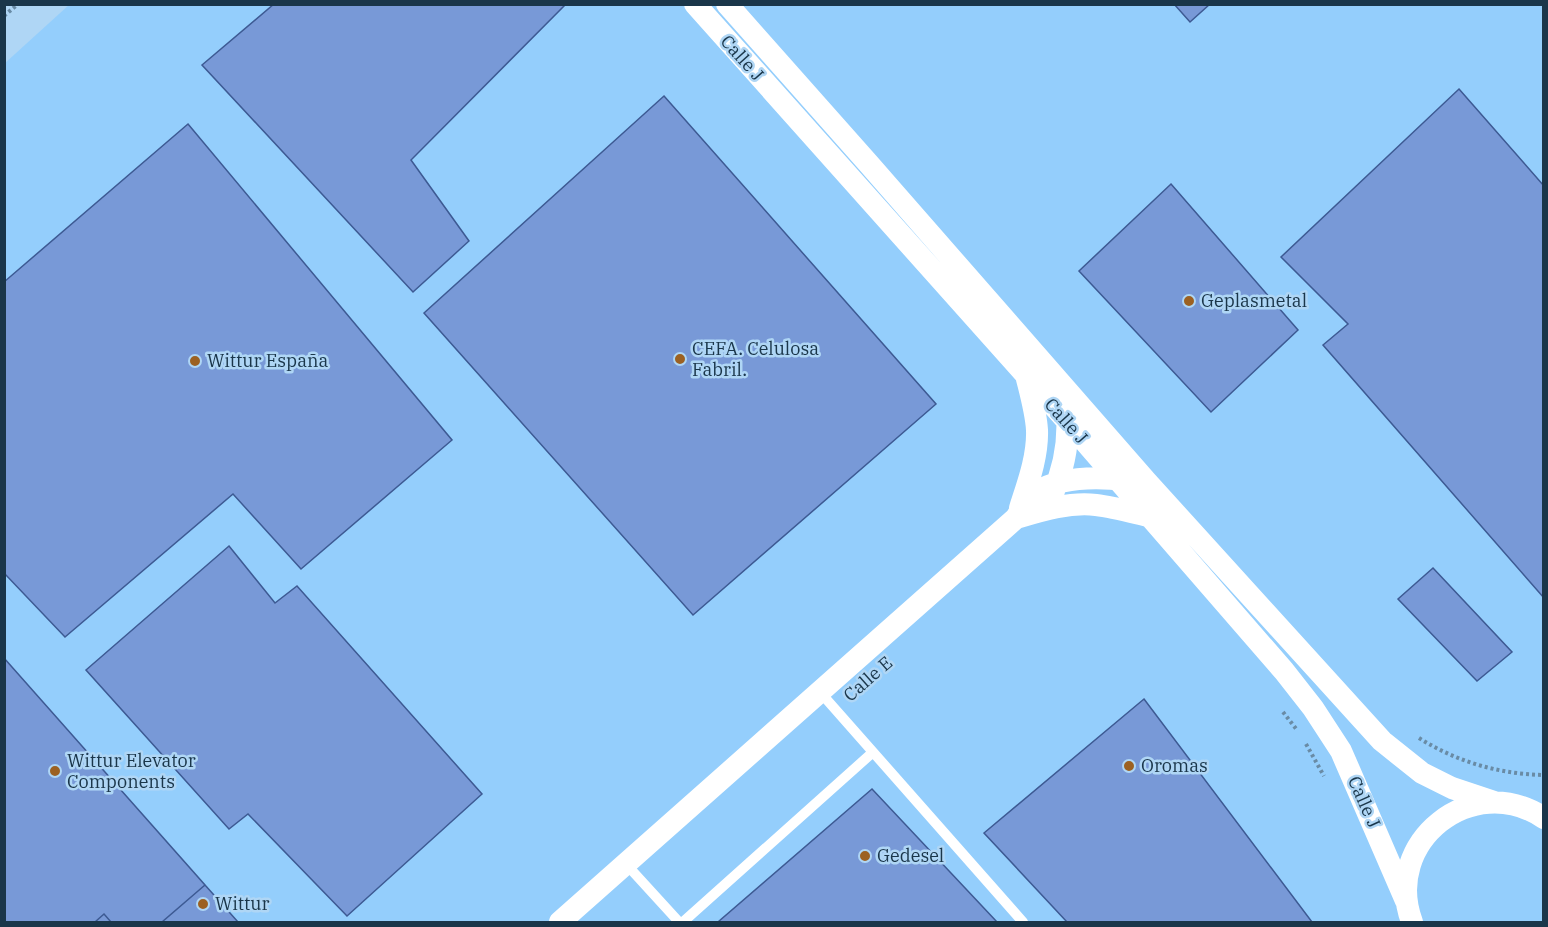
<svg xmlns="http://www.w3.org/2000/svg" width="1548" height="927" font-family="'IBM Plex Serif',serif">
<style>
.built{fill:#94cefc}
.building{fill:#7899d7;stroke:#3d5a93;stroke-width:1.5}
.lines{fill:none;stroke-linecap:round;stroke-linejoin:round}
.path{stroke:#698ba5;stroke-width:4;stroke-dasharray:3 3;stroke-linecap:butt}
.lane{stroke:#fff;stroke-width:10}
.street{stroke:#fff;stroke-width:22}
.poi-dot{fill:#9c6122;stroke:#afd6f5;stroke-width:2}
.labels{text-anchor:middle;stroke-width:5;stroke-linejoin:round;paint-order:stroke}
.street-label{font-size:18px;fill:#1a364a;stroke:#afd6f5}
.poi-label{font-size:18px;fill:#1a364a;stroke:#afd6f5;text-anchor:start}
</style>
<rect width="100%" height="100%" fill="#afd6f5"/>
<path class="built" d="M70,4l1473,1v917h-1538l-1,-858z"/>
<path class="building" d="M274,4h292l-155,156 58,81 -56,51 -211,-227z
M1174,4h36l-20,18z
M1459,89l85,97v412l-221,-253 25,-21 -67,-67z
M664,96l272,308 -243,211 -269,-302z
M188,124l264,316 -151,129 -68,-75 -168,143 -61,-64v-291z
M1171,184l127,146 -87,82 -132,-141z
M229,546l46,57 22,-17 185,208 -135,122 -99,-102 -19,15 -143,-159z
M1433,568l79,84 -35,29 -79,-82z
M4,658l201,227 -43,37h-51l-7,-8 -9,8h-91z
M1144,699l168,223h-245l-83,-89z
M872,789l125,133h-279z
M205,885l33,37h-76z
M104,914l7,8h-16z"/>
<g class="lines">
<path class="path" d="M4,16l14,-12
M1283,712l14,18
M1419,738c38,24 80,36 125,37
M1306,744l18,32"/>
<path class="lane" d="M820,692l203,230
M626,864l53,58
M683,922l189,-169"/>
<path class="street" d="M695,4l372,417 217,250 29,37 28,43 65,150
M727,4l141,159 278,318 236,260 40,32 30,15 42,14
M1053,493c11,-25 16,-50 14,-78
M1020,508c8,-25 18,-52 17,-78 -1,-17 -6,-35 -10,-51
M1016,518c6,-10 12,-20 21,-26 24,-16 61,-15 89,-12
M560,922l456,-404c27,-8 53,-16 80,-13 17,2 35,7 52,11
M1412,922c-30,-80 60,-152 132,-104"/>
</g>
<g class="poi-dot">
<circle cx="1189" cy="301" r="6"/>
<circle cx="680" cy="359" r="6"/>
<circle cx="195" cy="361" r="6"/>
<circle cx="1129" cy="766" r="6"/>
<circle cx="55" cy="771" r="6"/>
<circle cx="865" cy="856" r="6"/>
<circle cx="203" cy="904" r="6"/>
</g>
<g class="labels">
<g class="street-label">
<text transform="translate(742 58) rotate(48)" y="6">Calle J</text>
<text transform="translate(1066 421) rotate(48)" y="6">Calle J</text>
<text transform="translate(868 679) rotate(-41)" y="6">Calle E</text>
<text transform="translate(1364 802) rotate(66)" y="6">Calle J</text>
</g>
<g class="poi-label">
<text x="1201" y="307">Geplasmetal</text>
<text x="692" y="355">CEFA. Celulosa<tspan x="692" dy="21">Fabril.</tspan></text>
<text x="207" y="367">Wittur España</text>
<text x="67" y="767">Wittur Elevator<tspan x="67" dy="21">Components</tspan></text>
<text x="1141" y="772">Oromas</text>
<text x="877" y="862">Gedesel</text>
<text x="215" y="910">Wittur</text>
</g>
</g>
<rect width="1548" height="927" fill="none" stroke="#1a364a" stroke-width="12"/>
</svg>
